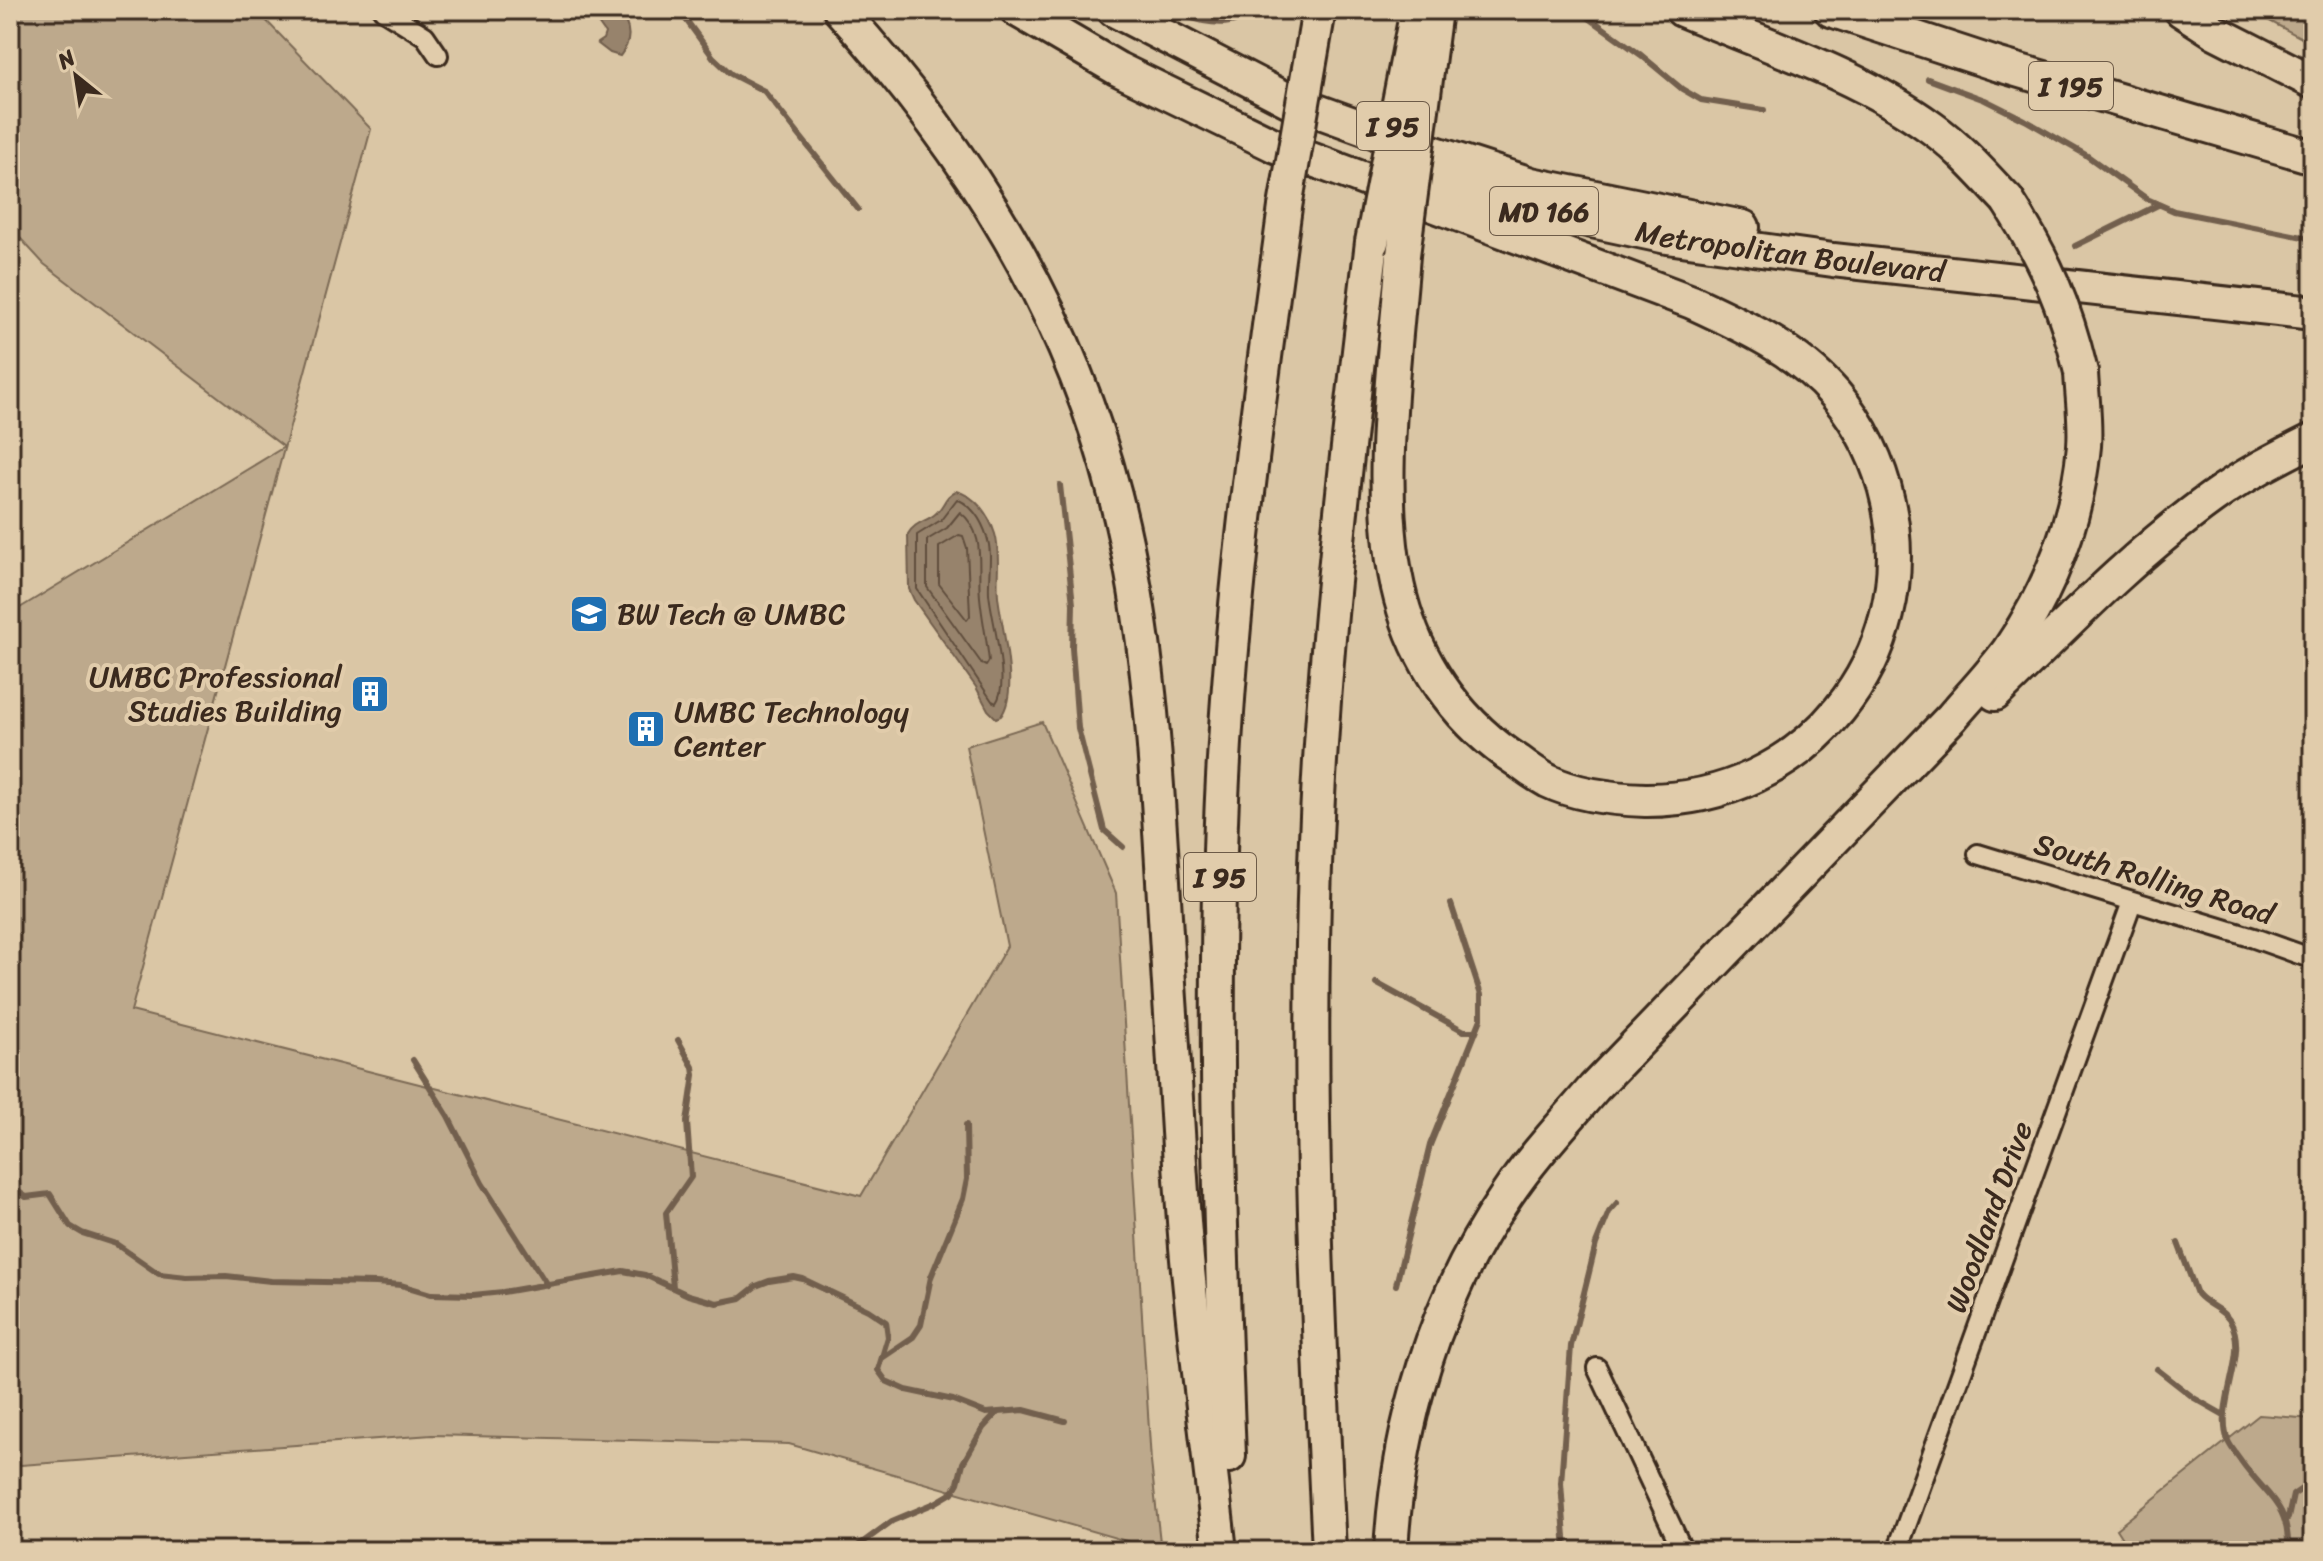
<svg xmlns="http://www.w3.org/2000/svg" width="2323" height="1561" font-family="Sriracha,sans-serif">
<style>
.green{fill:#bda98c;stroke:#7c6a55;stroke-width:2}
.water{fill:#97836c;stroke:#725f4d;stroke-width:2}
.lines{fill:none;stroke-linecap:round;stroke-linejoin:round}
.shore{stroke:#604e3d;stroke-width:2}
.stream{stroke:#725f4d;stroke-width:6}
.minor-casing{stroke:#3b2a1e;stroke-width:24}
.motorway-casing{stroke:#3b2a1e;stroke-width:38}
.minor{stroke:#e1ccab;stroke-width:18}
.motorway{stroke:#e1ccab;stroke-width:32}
.motorway-bridge-casing{stroke:#3b2a1e;stroke-width:38;stroke-linecap:butt}
.motorway-bridge{stroke:#e1ccab;stroke-width:32}
.labels{text-anchor:middle;stroke-width:8;stroke-linejoin:round;paint-order:stroke}
.shield{fill:#e1ccab;stroke:#6d5b48;stroke-width:2}
.shield-label{font-size:28px;font-weight:bold;fill:#3b2a1e}
.street-label{font-size:30px;fill:#3b2a1e;stroke:#e1ccab}
.poi-label{font-size:30px;fill:#3b2a1e;stroke:#e1ccab;text-anchor:start}
</style>
<rect width="100%" height="100%" fill="#dac6a5"/>
<filter id="ink" filterUnits="userSpaceOnUse"><feTurbulence type="fractalNoise" baseFrequency=".0125" numOctaves="2"/><feDisplacementMap in="SourceGraphic" scale="16" xChannelSelector="R" yChannelSelector="G"/><feConvolveMatrix kernelMatrix="1 2 1 2 8 2 1 2 1" color-interpolation-filters="sRGB"/></filter>
<g filter="url(#ink)">
<path class="green" d="M10,10h246l115,119 -240,882 730,185 146,-250 -41,-200 76,-24 74,171 35,569 10,89 -372,-107 -357,-9 -411,30 -11,-5v-846l274,-167 -240,-183 -34,-37z
M2249,10h64v34z
M2259,1415l54,4v132h-183l-14,-22z"/>
<path class="water" d="M593,10h24c14,15 16,30 3,46l-10,-3 -13,-10 6,-4 2,-6 -12,-17z
M956,491c20,5 33,24 39,43 6,20 1,42 3,62 3,30 22,95 3,120l-5,2 -8,-8 -12,-23 -62,-87 -5,-11 -1,-55c7,-12 17,-12 26,-19 10,-7 10,-19 22,-24z"/>
<g class="lines">
<path class="shore" d="M957,499c16,7 25,22 30,38 6,17 1,37 2,56 2,26 22,89 7,110l-4,-2 -75,-112v-54l24,-15z
M960,512c27,21 17,56 20,85 2,22 7,43 9,64l-3,5 -4,-2 -55,-77v-47l20,-12z
M959,535l4,1 4,12 3,68 -3,4 -28,-36v-37z"/>
<path class="stream" d="M679,10l34,47 18,17 33,17 94,118
M1171,10c22,10 62,23 78,0
M1578,10l63,45 41,34 19,11 63,10
M1928,79l57,21 40,20 61,35 61,44 27,12 139,28
M2075,246l83,-41
M1060,485l13,119 -1,44 6,80 26,102 19,17
M1376,983l88,48h11
M413,1060l35,56 34,67 65,102
M10,1186l16,11 24,-3 20,32 12,7 34,11 43,30 28,3 39,-1 45,5 105,2 25,2 30,9 42,1 30,-3 120,-21 22,4 43,20 29,8 24,-5 15,-12 13,-5 25,-4 9,2 65,31 18,12 2,15 -10,33 8,11 20,9 47,10 33,13 38,-3 41,11
M2178,1243l19,51c10,12 24,13 33,27 20,33 -16,82 -2,120 3,7 10,15 14,21 25,35 48,42 46,89
M1396,1285l34,-140 51,-126v-24l-30,-91
M673,1287l-7,-74 25,-36 -4,-55 7,-47 -1,-8 -15,-27
M882,1358l31,-21 8,-12 10,-48 32,-78 4,-20 -1,-54
M2157,1369l37,29 30,17
M2288,1518l5,-23 20,-14
M851,1551l41,-30 43,-18 17,-10 6,-10 5,-20 20,-35 14,-15
M1566,1551l-5,-68 10,-137 25,-102 13,-32 8,-9"/>
<defs>
<path id="minor" d="M383,10l42,26 13,19
M1978,854l276,84 59,21
M1597,1368l86,183
M1897,1551l235,-649"/>
<g id="motorway">
<path d="M840,10c129,142 227,298 275,485 43,166 44,349 56,519 5,82 9,163 16,245 9,97 22,195 33,292"/>
<path d="M1017,10l101,59 158,77 416,156c52,24 105,48 143,92 26,30 45,70 53,108 34,156 -83,299 -243,298 -32,-1 -68,-5 -97,-19 -11,-6 -21,-13 -30,-20 -54,-34 -95,-89 -114,-151 -32,-102 -9,-248 -1,-355"/>
<path d="M1114,10l176,91 124,45 117,38 212,43"/>
<path d="M1682,10c84,35 176,64 250,118 28,20 51,47 75,72"/>
<path d="M1831,10l165,54 317,93"/>
<path d="M2181,10l34,22 98,50"/>
<path id="s1" d="M1408,177l118,30 141,30 166,23 480,53"/>
<path d="M1995,694c70,-68 138,-139 217,-196 32,-23 67,-41 101,-58"/>
<path d="M1229,1456c-8,-201 -15,-403 -9,-604 6,-216 36,-431 65,-645"/>
<path d="M1329,1551c-11,-229 -22,-457 -14,-685 7,-209 32,-417 57,-624"/>
<path d="M1391,1551c7,-125 43,-250 115,-355 26,-39 58,-73 88,-108l358,-371c19,-22 39,-43 56,-66 42,-61 69,-130 76,-205 2,-24 -2,-49 -3,-74"/>
</g>
</defs>
<use href="#minor" class="minor-casing"/>
<use href="#motorway" class="motorway-casing"/>
<use href="#minor" class="minor"/>
<use href="#motorway" class="motorway"/>
<defs>
<path id="motorway-bridge" d="M2007,200c38,59 58,105 74,172
M1285,207l34,-197
M1372,242l42,-217
M1403,255l32,-245"/>
</defs>
<use href="#motorway-bridge" class="motorway-bridge-casing"/>
<use href="#motorway-bridge" class="motorway-bridge"/>
</g>
</g>
<defs>
<symbol id="university-square" viewBox="-11 -11 22 22"><rect x="-9" y="-9" width="18" height="18" rx="4" fill="#1f6fb2" stroke="#e1ccab"/><path d="M0-5L7-2L0 1L-7-2ZM-4 1L0 2.5L4 1V4Q0 6-4 4Z" fill="#fff"/></symbol>
<symbol id="building-square" viewBox="-11 -11 22 22"><rect x="-9" y="-9" width="18" height="18" rx="4" fill="#1f6fb2" stroke="#e1ccab"/><path d="M-4-6H4V6H1V3H-1V6H-4ZM-2.5-4.3h1.7v1.8h-1.7ZM.8-4.3h1.7v1.8H.8ZM-2.5-1h1.7V.8h-1.7ZM.8-1h1.7V.8H.8Z" fill="#fff"/></symbol>
</defs>
<g fill-rule="evenodd">
<use href="#university-square" x="567" y="592" width="44" height="44"/>
<use href="#building-square" x="348" y="672" width="44" height="44"/>
<use href="#building-square" x="624" y="707" width="44" height="44"/>
</g>
<g class="labels">
<g class="shield">
<rect x="2029" y="62" width="84" height="48" rx="6"/>
<rect x="1357" y="102" width="72" height="48" rx="6"/>
<rect x="1490" y="187" width="108" height="48" rx="6"/>
<rect x="1184" y="853" width="72" height="48" rx="6"/>
</g>
<g class="shield-label">
<text x="2071" y="96">I 195</text>
<text x="1393" y="136">I 95</text>
<text x="1544" y="221">MD 166</text>
<text x="1220" y="887">I 95</text>
</g>
<g class="street-label">
<text dy="10" stroke="none"><textPath href="#s1" startOffset="390">Metropolitan Boulevard</textPath></text>
<text transform="translate(2154 879) rotate(17)" y="10">South Rolling Road</text>
<text transform="translate(1989 1217) rotate(-70)" y="10">Woodland Drive</text>
</g>
<g class="poi-label">
<text x="617" y="624">BW Tech @ UMBC</text>
<text x="342" y="687" text-anchor="end">UMBC Professional<tspan x="342" dy="34">Studies Building</tspan></text>
<text x="674" y="722">UMBC Technology<tspan x="674" dy="34">Center</tspan></text>
</g>
</g>
<rect width="2323" height="1561" fill="none" stroke="#e1ccab" stroke-width="40"/>
<rect x="20" y="20" width="2283" height="1521" fill="none" stroke="#3b2a1e" stroke-width="3" filter="url(#ink)"/>
<g transform="translate(76 76) rotate(330)" stroke="#e1ccab" stroke-width="6" paint-order="stroke">
<path d="M0-6L14 30L0 20L-14 30Z" fill="#3b2a1e"/>
<text y="-12" font-size="22" font-weight="bold" text-anchor="middle" fill="#3b2a1e">N</text>
</g>
</svg>
